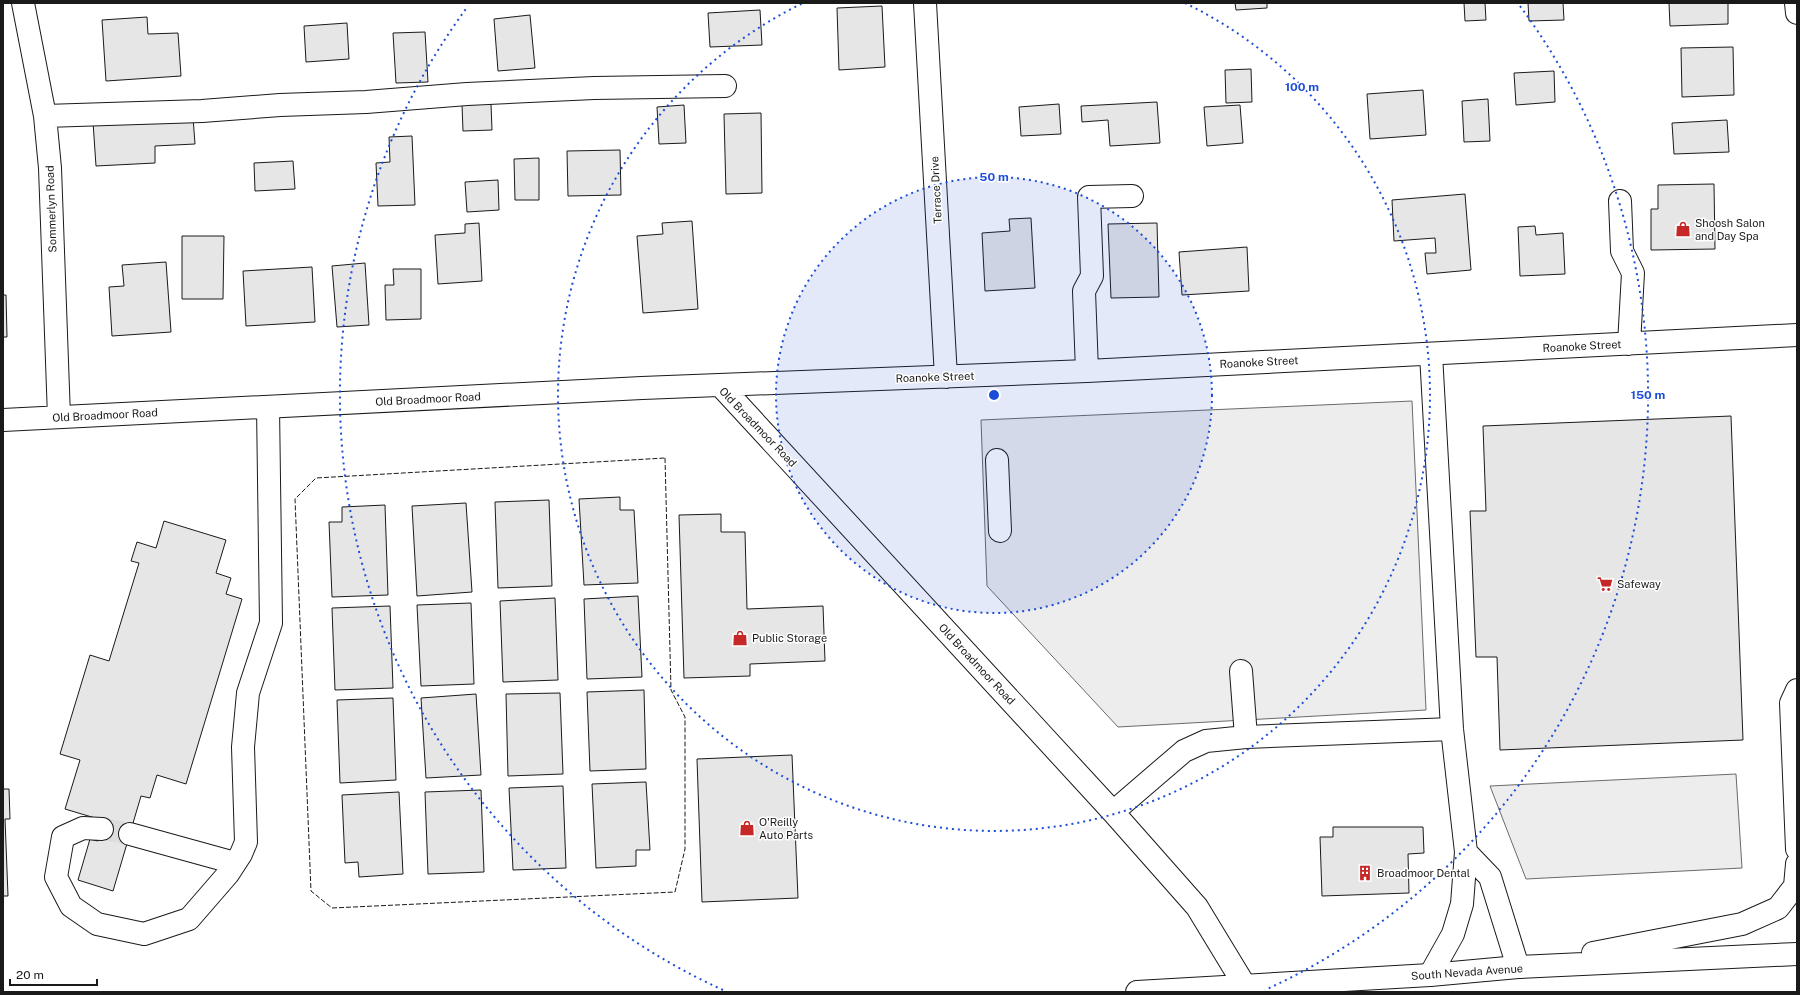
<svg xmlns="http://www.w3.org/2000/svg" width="1800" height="995" font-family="'Public Sans',sans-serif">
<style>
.parking{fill:#ededed;stroke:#6a6a6a}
.building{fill:#e6e6e6;stroke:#1a1a1a}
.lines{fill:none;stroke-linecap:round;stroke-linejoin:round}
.minor-tunnel{stroke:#ddd;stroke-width:22;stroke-dasharray:22 11;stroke-linecap:butt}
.minor-casing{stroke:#1a1a1a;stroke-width:24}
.major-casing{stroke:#1a1a1a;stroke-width:24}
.highway-casing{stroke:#1a1a1a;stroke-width:24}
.minor{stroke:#fff;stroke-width:22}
.major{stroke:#fff;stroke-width:22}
.highway{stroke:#fff;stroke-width:22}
.fence{stroke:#1a1a1a;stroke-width:1;stroke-dasharray:5 2;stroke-linecap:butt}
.ring{fill:none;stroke:#1d4ed8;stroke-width:2;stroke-dasharray:2 4}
.labels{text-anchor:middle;stroke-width:3;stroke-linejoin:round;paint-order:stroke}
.street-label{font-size:11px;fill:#1a1a1a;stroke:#fff}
.poi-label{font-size:11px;fill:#1a1a1a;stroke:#fff;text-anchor:start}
.centre{fill:#1d4ed8;stroke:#fff;stroke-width:2}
.ring-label{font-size:12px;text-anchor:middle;font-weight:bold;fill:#1d4ed8;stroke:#fff;stroke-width:3;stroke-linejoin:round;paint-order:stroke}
</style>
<rect width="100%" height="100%" fill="#fff"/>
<path class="parking" d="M1412,401l14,309 -308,17 -131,-141 -6,-166z
M1736,774l6,94 -216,11 -36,-93z"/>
<path class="building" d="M1235,3h32v5l-31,2z
M1464,3h21l1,17 -21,1z
M1528,3h35l1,17 -35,1z
M1669,3h59v21l-58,2z
M882,6l3,61 -46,3 -2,-62z
M760,10l2,35 -52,2 -2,-34z
M530,15l5,53 -37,3 -4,-52z
M147,17l1,17 30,-1 3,43 -75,5 -4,-61z
M347,23l2,36 -43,3 -2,-36z
M425,32l3,50 -32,1 -3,-50z
M1733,47l1,48 -52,2 -1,-49z
M1251,69l1,33 -26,1 -1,-33z
M1554,71l1,31 -39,3 -2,-32z
M1423,90l3,45 -56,4 -3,-45z
M1488,99l2,42 -26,1 -2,-41z
M1157,102l3,41 -50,3 -2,-26 -26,2 -1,-16z
M491,104l1,26 -29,1 -1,-26z
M1059,104l2,30 -40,2 -2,-29z
M684,105l2,38 -27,1 -2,-37z
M1240,105l3,38 -36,3 -3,-39z
M761,113l1,80 -36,1 -2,-80z
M193,117l2,27 -40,2v17l-59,3 -3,-44z
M1727,120l2,32 -55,2 -2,-31z
M412,136l3,69 -37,1 -2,-43 14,-1 -1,-25z
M620,150l1,45 -53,1 -1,-45z
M539,158v42h-24l-1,-41z
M293,161l2,28 -40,2 -1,-28z
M498,180l1,30 -32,2 -2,-30z
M1714,184l1,65 -64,1v-41h7v-24z
M1465,194l6,76 -44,4 -2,-21h11l-1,-15 -41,3 -2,-41z
M1031,218l4,70 -50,3 -3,-58 28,-2 -1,-12z
M692,221l6,88 -55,4 -6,-77 26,-2 -1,-11z
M479,223l3,58 -44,3 -3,-49 30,-2v-9z
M1157,223l2,74 -48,1 -3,-74z
M1535,226l1,9 27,-2 2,41 -45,2 -2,-49z
M182,236h42l-1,63h-41z
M1247,247l2,44 -67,4 -3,-43z
M166,262l5,70 -59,4 -3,-49 15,-1 -2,-21z
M365,263l4,62 -32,2 -5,-61z
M312,267l3,55 -69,4 -3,-55z
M393,269h28v50l-35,1 -1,-35h9z
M3,295h3l1,42h-4z
M1731,416l12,324 -243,10 -3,-93h-21l-6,-146h16l-3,-85z
M620,497v13h14l4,73 -54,2 -5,-86z
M549,500l3,86 -54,2 -3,-86z
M466,503l6,89 -55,4 -5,-90z
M385,505l3,90 -56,2 -3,-75h13v-15z
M721,514v18h24l2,77 76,-3 2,55 -75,3v12l-66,2 -5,-163z
M164,521l62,19 -10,33 15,5 -5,16 16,5 -56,185 -29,-9 -7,23 -9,-2 -28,95 -35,-11 12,-41 8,2 7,-20 -40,-12 15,-49 -20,-6 30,-99 19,6 30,-98 -8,-2 6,-19 19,6z
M638,596l4,81 -55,2 -3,-80z
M555,598l3,82 -55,2 -3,-81z
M471,603l3,81 -53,2 -4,-81z
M390,606l3,82 -58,2 -3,-82z
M644,690l2,79 -56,2 -3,-79z
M560,693l3,81 -55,2 -2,-82z
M476,694l5,81 -55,3 -5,-80z
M393,698l3,82 -56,3 -3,-83z
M792,755l6,143 -96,4 -5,-143z
M646,782l4,68h-14v16l-40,2 -4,-84z
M563,786l3,82 -53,2 -4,-82z
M3,789h6l1,30h-5l3,77h-5z
M481,790l3,82 -56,2 -3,-82z
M399,792l4,82 -44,3 -1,-15 -13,1 -3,-68z
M1333,827h90l1,26 -16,1 1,39 -87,3 -2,-59h13z"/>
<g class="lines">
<path class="minor-tunnel" d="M102,829l28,5"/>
<defs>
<path id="minor" d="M23,3l22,113 5,52 9,249
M925,3l21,374
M45,116l157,-5 78,-6 86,-3 101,-8 127,-6 131,-2
M1620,201l2,50 11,22 -4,71
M1087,371l-3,-80 8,-15 -3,-79 43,-1
M720,385l393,427 84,95 48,79 1,6
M3,420l639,-32 445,-17 710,-36
M997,460l3,71
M1241,671l5,66
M1113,812l71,-61 22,-10 40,-4 206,-8
M102,829l-19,-1 -20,9 -7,40 15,29 26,18 47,10 45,-15 39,-45 13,-20 5,-12 -3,-95 5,-54 23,-70 -3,-216
M130,834l105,29
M1466,852l24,25 28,90
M1430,975l23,-41 9,-30 4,-52 -14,-123 -21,-375"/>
<path id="major" d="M1796,3l1,10"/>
<path id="highway" d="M1797,690l-6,13 6,146
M1593,953l149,-29 36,-16 17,-22 2,-22
M1137,992l293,-17 88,-8 279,-13"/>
</defs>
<use href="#minor" class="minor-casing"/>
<use href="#major" class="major-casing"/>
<use href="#highway" class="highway-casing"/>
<use href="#minor" class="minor"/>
<use href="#major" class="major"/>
<use href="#highway" class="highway"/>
<path class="fence" d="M665,458l6,232 14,27v132l-10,43 -343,16 -21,-17 -16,-392 21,-21z"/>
</g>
<circle cx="994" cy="395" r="218" fill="#1d4ed8" fill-opacity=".12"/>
<g class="ring">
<circle cx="994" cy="395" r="218"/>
<path d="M1185 3A436 436 0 1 1 803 3"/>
<path d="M723 990A654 654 0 0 1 468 6M1520 6A654 654 0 0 1 1265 990"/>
</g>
<defs>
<symbol id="shop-bare" viewBox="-9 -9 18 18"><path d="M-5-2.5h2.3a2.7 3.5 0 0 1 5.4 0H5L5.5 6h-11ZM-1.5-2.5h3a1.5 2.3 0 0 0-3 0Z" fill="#c62828" stroke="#fff" stroke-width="2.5" paint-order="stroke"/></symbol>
<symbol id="supermarket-bare" viewBox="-9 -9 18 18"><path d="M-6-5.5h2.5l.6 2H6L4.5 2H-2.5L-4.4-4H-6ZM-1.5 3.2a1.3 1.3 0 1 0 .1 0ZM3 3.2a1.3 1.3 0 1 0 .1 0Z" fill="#c62828" stroke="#fff" stroke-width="2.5" paint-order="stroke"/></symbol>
<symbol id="building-bare" viewBox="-9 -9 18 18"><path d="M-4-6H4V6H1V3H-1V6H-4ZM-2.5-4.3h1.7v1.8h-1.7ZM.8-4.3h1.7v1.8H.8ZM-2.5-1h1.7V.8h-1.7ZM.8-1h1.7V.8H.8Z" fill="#c62828" stroke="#fff" stroke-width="2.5" paint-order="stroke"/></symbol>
</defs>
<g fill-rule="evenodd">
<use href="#shop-bare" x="1672" y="218" width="22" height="22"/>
<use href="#supermarket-bare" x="1594" y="573" width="22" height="22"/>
<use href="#shop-bare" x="729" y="627" width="22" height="22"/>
<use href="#shop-bare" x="736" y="817" width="22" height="22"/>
<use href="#building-bare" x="1354" y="862" width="22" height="22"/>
</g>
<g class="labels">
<g class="street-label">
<text transform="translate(936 190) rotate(-93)" y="4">Terrace Drive</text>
<text transform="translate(51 209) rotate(-92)" y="4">Sommerlyn Road</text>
<text transform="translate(1582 346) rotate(-3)" y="4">Roanoke Street</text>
<text transform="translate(1259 362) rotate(-3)" y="4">Roanoke Street</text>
<text transform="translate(935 377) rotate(-2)" y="4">Roanoke Street</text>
<text transform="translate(428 399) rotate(-3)" y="4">Old Broadmoor Road</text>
<text transform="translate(105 415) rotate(-3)" y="4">Old Broadmoor Road</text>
<text transform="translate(758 427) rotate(46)" y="4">Old Broadmoor Road</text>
<text transform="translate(977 664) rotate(47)" y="4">Old Broadmoor Road</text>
<text transform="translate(1467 972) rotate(-4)" y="4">South Nevada Avenue</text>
</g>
<g class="poi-label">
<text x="1695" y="227">Shoosh Salon<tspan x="1695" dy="13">and Day Spa</tspan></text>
<text x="1617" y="588">Safeway</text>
<text x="752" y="642">Public Storage</text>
<text x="759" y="826">O'Reilly<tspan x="759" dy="13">Auto Parts</tspan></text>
<text x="1377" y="877">Broadmoor Dental</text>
</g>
</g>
<circle cx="994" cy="395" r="6" class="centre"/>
<g class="ring-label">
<text x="1302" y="91">100 m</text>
<text x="994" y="181">50 m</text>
<text x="1648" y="399">150 m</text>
</g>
<rect width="1800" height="995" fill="none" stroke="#1a1a1a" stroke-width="8"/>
<path d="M10 979v6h87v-6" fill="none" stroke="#1a1a1a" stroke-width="2"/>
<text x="16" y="979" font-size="12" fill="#1a1a1a" stroke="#ffffff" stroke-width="3" paint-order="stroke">20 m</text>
</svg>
